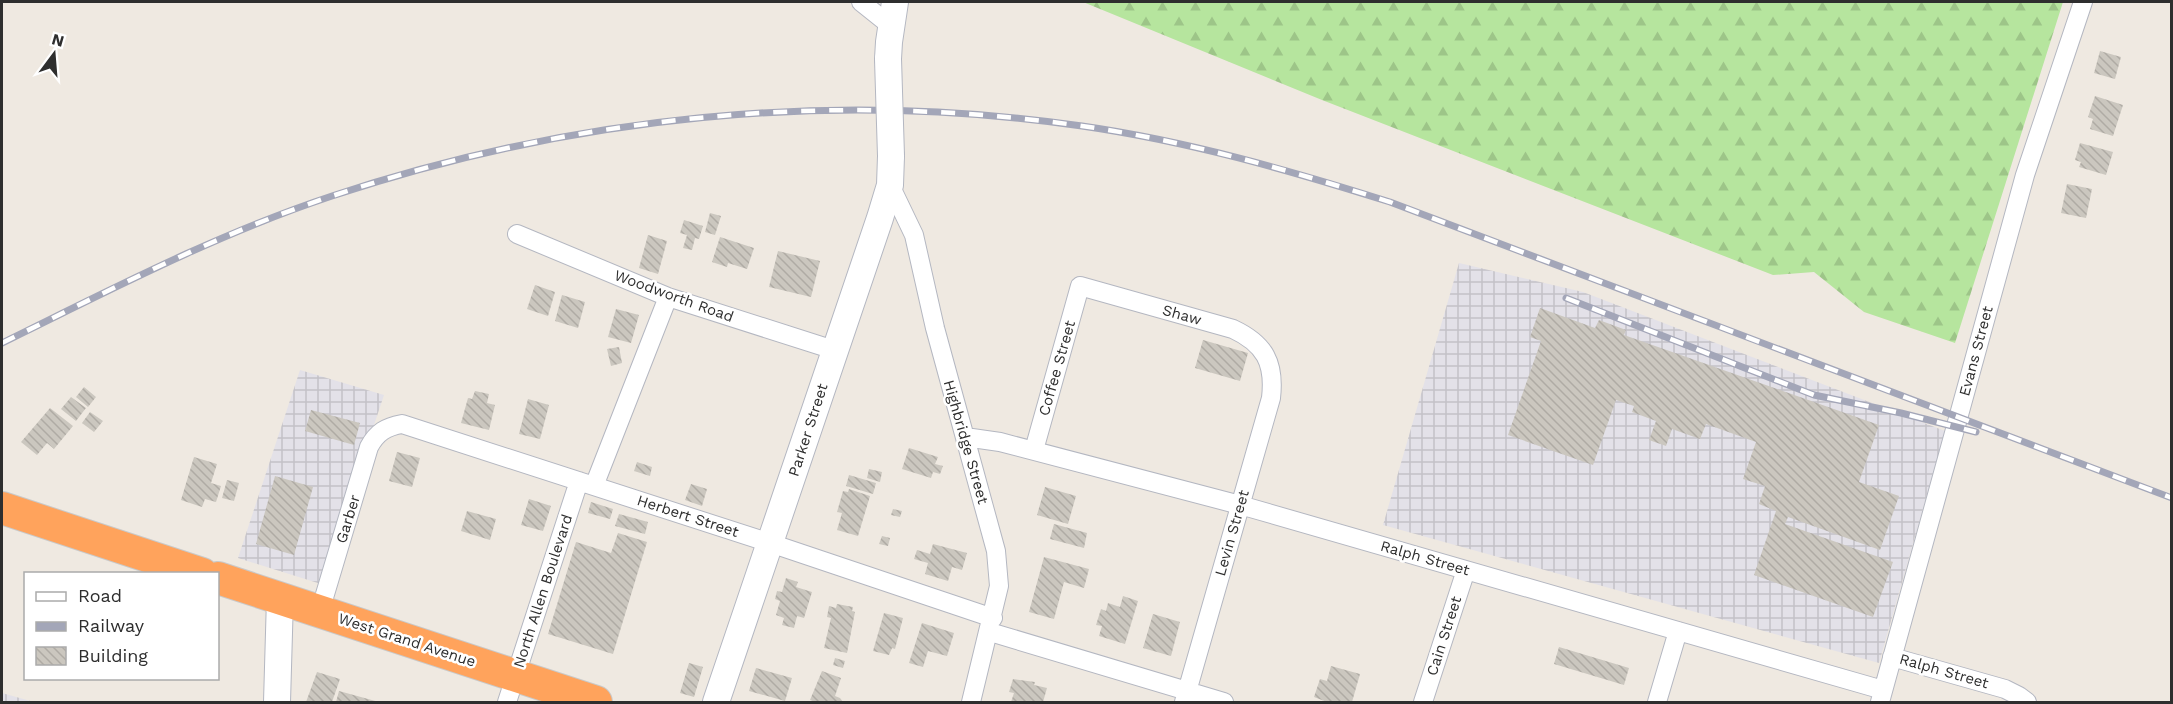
<svg xmlns="http://www.w3.org/2000/svg" width="2173" height="704" font-family="'Work Sans',sans-serif">
<style>
.industrial{fill:url(#industrial-grid)}
.forest{fill:url(#forest-firs)}
.building{fill:url(#building-back-hatch)}
.lines{fill:none;stroke-linecap:round;stroke-linejoin:round}
.street-casing{stroke:#b4b7c1;stroke-width:20}
.secondary-casing{stroke:#b4b7c1;stroke-width:28}
.highway-casing{stroke:#c9c9c9;stroke-width:34}
.street{stroke:#fff;stroke-width:18}
.secondary{stroke:#fff;stroke-width:26}
.highway{stroke:#ffa35c;stroke-width:32}
.rail-casing{stroke:#a3a6b8;stroke-width:7}
.rail{stroke:#fff;stroke-width:4.5;stroke-dasharray:14;stroke-linecap:butt}
.secondary-bridge-casing{stroke:#b4b7c1;stroke-width:28;stroke-linecap:butt}
.secondary-bridge{stroke:#fff;stroke-width:26}
.labels{text-anchor:middle;stroke-width:5;stroke-linejoin:round;paint-order:stroke}
.street-label{font-size:15px;fill:#2e2e2e;stroke:#fff}
</style>
<defs>
<pattern id="industrial-grid" width="8" height="8" patternUnits="userSpaceOnUse" patternTransform="scale(1.5)"><rect width="8" height="8" fill="#e3e1e8"/><path d="M0 4h8M4 0v8" fill="none" stroke="#c3c1c7"/></pattern>
<pattern id="forest-firs" width="22" height="20" patternUnits="userSpaceOnUse" patternTransform="scale(1.5)"><rect width="22" height="20" fill="#b6e59e"/><path d="M5 1l3.5 6h-7zM16 11l3.5 6h-7z" fill="#9dc588"/></pattern>
<pattern id="building-back-hatch" width="6" height="6" patternUnits="userSpaceOnUse" patternTransform="scale(1.5)"><rect width="6" height="6" fill="#cbc7bf"/><path d="M-1 5l2 2M0 0l6 6M5-1l2 2" fill="none" stroke="#afaba4"/></pattern>
</defs>
<rect width="100%" height="100%" fill="#efe9e1"/>
<path class="industrial" d="M1459,263l124,29 362,139 -66,232 -496,-138z
M300,370l84,25 -63,189 -83,-26z
M2,693l32,9h-32z"/>
<path class="forest" d="M1083,2h980l-108,341 -91,-31 -50,-40 -41,3 -451,-175z"/>
<path class="building" d="M2100,51l21,6 -6,22 -21,-6z
M2095,96l28,9 -10,31 -23,-7 3,-10 -5,-2z
M2080,143l33,9 -7,23 -27,-8 2,-5 -6,-2z
M2067,184l25,5 -6,29 -25,-5z
M710,213l11,3 -6,19 -10,-3z
M684,220l19,6 -4,13 -4,-1 -3,12 -9,-2 4,-13 -7,-2z
M648,235l19,6 -9,33 -19,-6z
M720,237l34,11 -7,21 -19,-6 -1,4 -15,-5z
M778,251l42,10 -9,36 -42,-10z
M535,285l20,7 -7,24 -21,-7z
M562,295l23,7 -7,26 -23,-7z
M1540,308l55,20 4,-8 27,10 -2,5 255,90 -20,57 40,14 -19,54 -92,-33 -3,7 108,38 -20,55 -119,-42 22,-64 -17,-7 6,-18 -22,-7 13,-37 -50,-18 -6,15 -28,-10 -6,17 -17,-6 7,-19 -24,-9 2,-6 -18,-6 -23,65 -85,-30 33,-94 -11,-4z
M616,309l23,6 -8,28 -23,-6z
M1203,340l45,13 -8,28 -45,-13z
M619,347l3,16 -11,3 -4,-17z
M84,387l12,10 -8,10 -12,-10z
M475,391l14,3 -2,9 8,2 -6,25 -28,-7 7,-25 4,1z
M71,397l15,11 -10,13 -15,-12z
M528,399l21,6 -9,34 -21,-5z
M50,408l23,18 -19,23 -7,-6 -10,12 -16,-13z
M311,410l49,13 -6,22 -49,-14z
M90,412l13,9 -9,11 -12,-9z
M909,448l29,9 -3,7 8,2 -3,8 -7,-2 -2,6 -29,-9z
M397,452l23,6 -8,29 -23,-6z
M194,457l23,7 -6,19 10,3 -5,16 -11,-3 -3,8 -21,-7z
M637,462l15,5 -2,9 -16,-5z
M869,469l13,3 -2,10 -13,-4z
M849,475l27,8 -3,11 -27,-8z
M275,476l38,11 -19,68 -38,-11z
M227,480l12,3 -5,18 -12,-3z
M691,484l16,5 -5,17 -17,-6z
M1045,487l31,9 -8,28 -31,-9z
M849,489l21,7 -12,40 -21,-6 5,-17 -5,-1 6,-21 5,1z
M529,499l22,7 -8,25 -22,-6z
M591,502l22,7 -3,10 -22,-6z
M893,509l9,2 -2,6 -9,-2z
M467,511l29,8 -6,21 -29,-9z
M619,514l29,8 -3,12 -30,-8z
M1054,524l33,9 -3,15 -34,-9z
M618,533l29,9 -34,112 -65,-20 28,-92 35,11z
M882,536l8,2 -2,8 -9,-2z
M933,544l34,9 -5,17 -10,-3 -4,14 -23,-7 3,-11 -14,-4 3,-9 13,4z
M1044,557l45,12 -5,19 -20,-6 -10,37 -25,-7z
M786,578l12,4 -2,5 16,5 -8,26 -7,-2 -3,12 -12,-3 2,-7 -8,-3 4,-14 -5,-2 2,-8 5,1z
M1123,596l15,5 -13,43 -26,-8 3,-10 -6,-1 5,-16 5,2 2,-8 12,4z
M837,604l16,3 -1,4 3,1 -8,41 -23,-5 7,-30 -4,-1 2,-11 7,2z
M884,613l19,5 -8,31 -3,-1 -3,7 -16,-4z
M1153,614l27,8 -9,34 -28,-8z
M922,623l32,10 -7,23 -19,-5 -5,16 -14,-4z
M1559,647l70,21 -5,17 -70,-21z
M835,658l10,3 -2,7 -10,-3z
M689,663l14,4 -9,30 -14,-4z
M1331,666l29,8 -8,28h-25l-13,-5 6,-18 7,2z
M756,668l36,10 -7,23 -36,-10z
M822,671l19,7 -6,18 5,2 3,4h-28l-5,-2z
M317,672l23,7 -8,23h-26z
M1013,679l22,3 -1,3 13,3 -4,14h-32l3,-9 -5,-1z
M339,691l40,11h-43z"/>
<g class="lines">
<defs>
<path id="street" d="M861,2l30,24
M890,185l24,50 21,93 61,223 3,35 -28,116
M517,234l151,63 166,53
M965,437l35,5 240,63 643,185
M1034,450l46,-164 153,43c32,15 42,34 38,69l-87,304
M594,486l74,-189
M320,611l49,-164c8,-15 17,-20 33,-23l368,119 223,75
M990,632l234,70
M1892,657l113,32 14,7 8,6
M507,702l72,-221
M1423,702l43,-132
M1657,702l21,-71
M1880,702l145,-527 58,-173"/>
<path id="secondary" d="M888,59l1,-17 6,-40
M277,702l3,-104
M716,702l164,-484 10,-33 1,-29"/>
<path id="highway" d="M2,508l200,66
M218,578l378,124"/>
</defs>
<use href="#street" class="street-casing"/>
<use href="#secondary" class="secondary-casing"/>
<use href="#highway" class="highway-casing"/>
<use href="#street" class="street"/>
<use href="#secondary" class="secondary"/>
<use href="#highway" class="highway"/>
<defs>
<path id="rail" d="M1566,298l248,97 87,18 75,19
M2,343c108,-53 215,-109 330,-147 241,-80 498,-106 750,-70 105,15 207,44 308,76l782,296"/>
</defs>
<use href="#rail" class="rail-casing"/>
<use href="#rail" class="rail"/>
<defs>
<path id="secondary-bridge" d="M888,59l3,97"/>
</defs>
<use href="#secondary-bridge" class="secondary-bridge-casing"/>
<use href="#secondary-bridge" class="secondary-bridge"/>
</g>
<g class="labels">
<g class="street-label">
<text transform="translate(674 296) rotate(20)" y="5">Woodworth Road</text>
<text transform="translate(1182 315) rotate(16)" y="5">Shaw</text>
<text transform="translate(1976 351) rotate(-75)" y="5">Evans Street</text>
<text transform="translate(1057 368) rotate(-74)" y="5">Coffee Street</text>
<text transform="translate(808 430) rotate(-72)" y="5">Parker Street</text>
<text transform="translate(966 442) rotate(74)" y="5">Highbridge Street</text>
<text transform="translate(688 516) rotate(18)" y="5">Herbert Street</text>
<text transform="translate(348 519) rotate(-73)" y="5">Garber</text>
<text transform="translate(1232 533) rotate(-74)" y="5">Levin Street</text>
<text transform="translate(1425 558) rotate(16)" y="5">Ralph Street</text>
<text transform="translate(543 591) rotate(-72)" y="5">North Allen Boulevard</text>
<text transform="translate(1444 636) rotate(-72)" y="5">Cain Street</text>
<text transform="translate(407 640) rotate(18)" y="5">West Grand Avenue</text>
<text transform="translate(1944 671) rotate(16)" y="5">Ralph Street</text>
</g>
</g>
<rect width="2173" height="704" fill="none" stroke="#2e2e2e" stroke-width="6"/>
<rect x="24" y="572" width="195" height="108" fill="#ffffff" stroke="#ababab" stroke-width="1.5"/>
<rect x="36" y="592" width="30" height="9" fill="#ffffff" stroke="#ababab" stroke-width="1.5"/>
<text x="78" y="602" font-size="18" fill="#2e2e2e">Road</text>
<rect x="36" y="622" width="30" height="9" fill="#a3a6b8" stroke="#ababab" stroke-width="1.5"/>
<text x="78" y="632" font-size="18" fill="#2e2e2e">Railway</text>
<rect x="36" y="647" width="30" height="18" fill="url(#building-back-hatch)" stroke="#ababab" stroke-width="1.5"/>
<text x="78" y="662" font-size="18" fill="#2e2e2e">Building</text>
<g transform="translate(54 54) rotate(16)" stroke="#ffffff" stroke-width="4.5" paint-order="stroke">
<path d="M0-4.5L10 22L0 15L-10 22Z" fill="#2e2e2e"/>
<text y="-9" font-size="16" font-weight="bold" text-anchor="middle" fill="#2e2e2e">N</text>
</g>
</svg>
